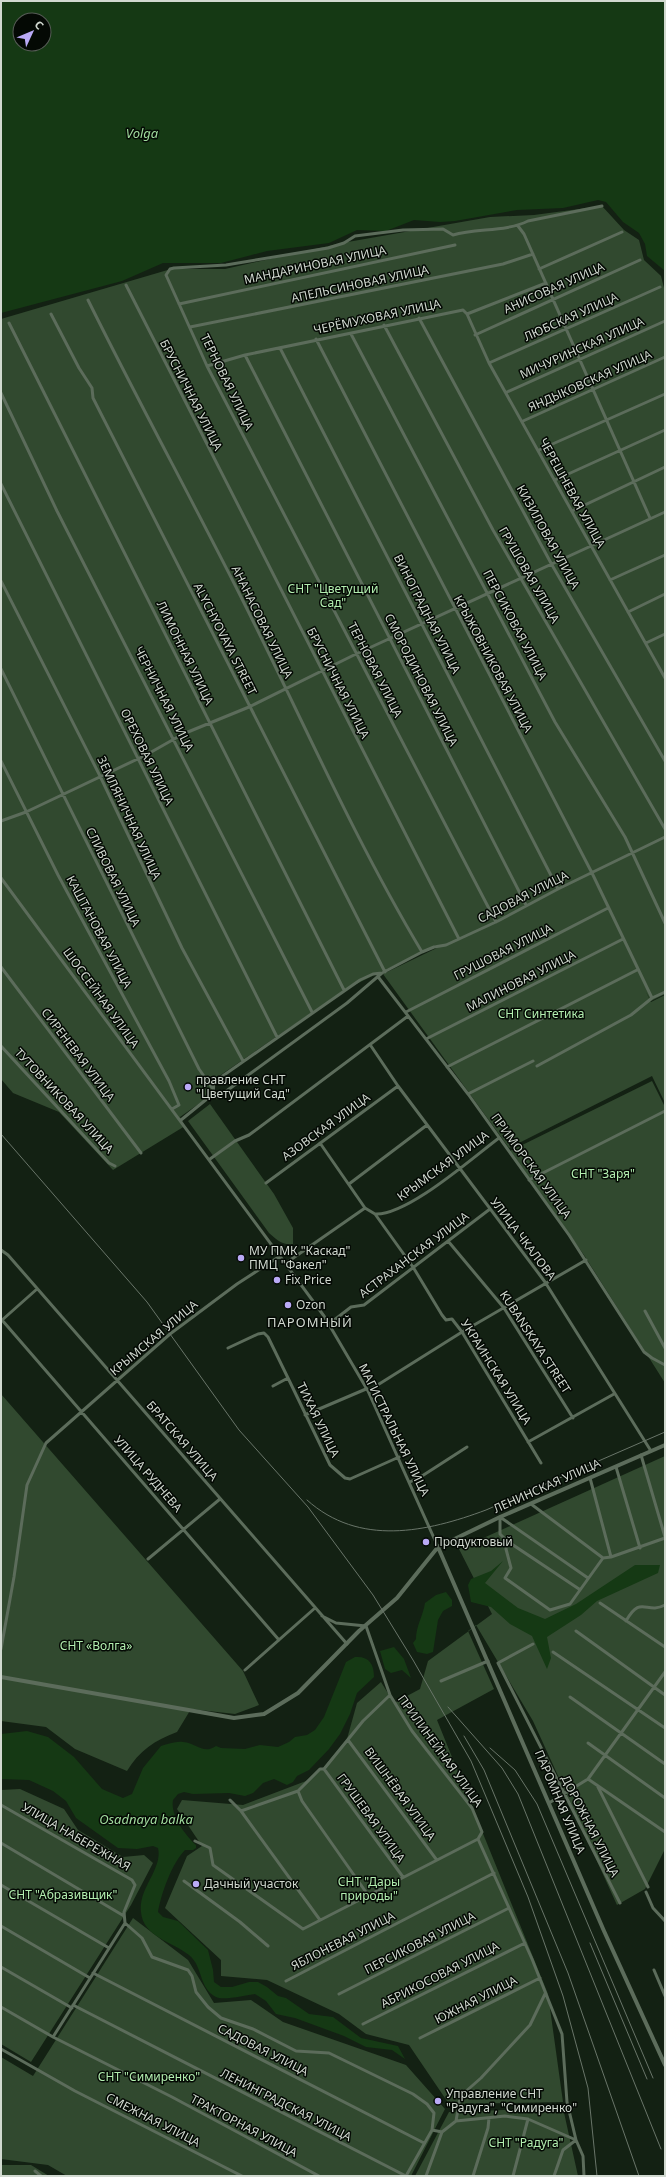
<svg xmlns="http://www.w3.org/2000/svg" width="666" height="2177" font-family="'Noto Sans',sans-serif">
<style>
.green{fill:#31492f}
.water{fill:#153914;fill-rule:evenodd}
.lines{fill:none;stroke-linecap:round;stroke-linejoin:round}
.minor{stroke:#5c6c5b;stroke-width:3}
.tertiary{stroke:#5c6c5b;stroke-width:4}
.rail{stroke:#697569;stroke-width:1}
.poi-dot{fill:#baaaf6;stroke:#040904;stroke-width:1.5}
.labels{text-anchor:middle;stroke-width:3;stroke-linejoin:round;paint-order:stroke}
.street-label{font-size:12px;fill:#d1d9d0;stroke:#040904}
.park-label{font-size:12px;fill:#b3efb0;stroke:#040904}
.poi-label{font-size:12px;fill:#d1d9d0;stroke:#040904;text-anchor:start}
.water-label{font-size:13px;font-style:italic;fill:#a0db9d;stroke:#040904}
.neighbourhood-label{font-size:13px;letter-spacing:1px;fill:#d1d9d0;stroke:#040904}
</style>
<rect width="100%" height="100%" fill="#132113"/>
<path class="green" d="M602,206l22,24 15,10 5,20 17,16 4,16v702l-14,7 -5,-9 5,10 14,-7v108l-13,-27 -143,72 -126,-174 60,-29h-7l-90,44 -137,94 5,10 -34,24 5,9 -72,44 -54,-58 -46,-19 -12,-14v-760l170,-50h54l117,-26 148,-26 44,-2z
M652,1081l13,26v276l-81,-128 -74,-104z
M210,1104l64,90 19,34v16c-10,2 -17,-5 -24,-11l-81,-112z
M1,1394l242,277 16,34 -24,9 -44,-5 -14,23c-22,8 -38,19 -50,39l-52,-22 -29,-22 -45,-6z
M665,1456v393l-20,40 -28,16 -84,-184 -57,-96 -8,6 26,58 -57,31 111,274 15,108 -114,2 -40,-59 -43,-11 -27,-20 -72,-34 -46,-4v-16l-56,-52 22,-52 15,-10 -25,-37 5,-9 61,5 63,-24 17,-13 24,-29 10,-36 24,-21 13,21 26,-14 8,-28 64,-47 -33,-65z
M20,1789l44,20 14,21 45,27 21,-2 9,8 -22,42 -100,157 -30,-18v-254z
M133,1918l55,42 26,43 37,-3 32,22 123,43 39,44 -34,67h-344l-19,-11 -47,-6v-102l32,19z
M563,2108l15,68h-163l34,-64z
M1,2165h30l18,11h-48z"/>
<path class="water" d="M1,1h664v270l-18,-15 -2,-12 -6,-11 -16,-11 -17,-20 -8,-2 -35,8 -46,2 -62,11 -15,1 -26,-2 -28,11 -29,-1 -28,13 -62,8 -46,12h-58l-41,18 -121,32zM20,20h24v24h-24z
M503,1561l-18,22 33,25 27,11 31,-15 59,-39h25l-2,8 -61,28 -16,14 -34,22 4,21 -4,11 -15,-33 -22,-12 -19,-17 -20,-5 -3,-17 3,-6 20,-8z
M446,1592l6,8v6l-9,5 -5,9 -5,32 -6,2 -10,-2 -4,-9 3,-4c0,-13 7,-23 9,-36l11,-8z
M394,1647l10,12 7,19 -9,-8 -11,3 -6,-4 -5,-18z
M355,1657c14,-1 19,7 19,20l-17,16 -7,21 -10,20 -11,15 -20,21 -12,6 -4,6 -6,3 -13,-6 -11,4 -10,10 -8,3 -16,-3 -36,1 -9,-2 -6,2 -5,6c-3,15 12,35 23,45v3l-3,2h-8c-13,13 -24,44 -27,62l5,5 15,4 30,29 5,20 1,12 7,5h11l17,-5h9l9,5 11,9 8,2 23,16 24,3 28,21 37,8 7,13 -13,-9 -26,-3 -22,-11 -49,-18 -19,-4 -10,-13 -11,-7c-9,1 -32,7 -39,3 -17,-8 -13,-31 -27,-42 -16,-13 -46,-18 -48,-43 -3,-24 22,-43 17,-64l-5,-2 -16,3 -19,-1 -42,-30 -10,-17 -13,-10 -24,-11 -28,-1v-45l26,-3 21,6 26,20 28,32 21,9 9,-4 11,-26 18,-22c7,-2 15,-5 22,-4 14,1 20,13 33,4l5,2 24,1 15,-4 18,2 11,-5 6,-5 12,-2 8,-5 9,-13 22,-55z"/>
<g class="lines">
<path class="minor" d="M518,226l6,8 126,284
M539,269l83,-37
M126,285l333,654
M88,300c49,99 102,196 152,295 60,119 113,242 182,357
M179,304l276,-59
M51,314l28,54 13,20 1,10 292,574
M467,314l79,-31
M419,318l133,247 113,196
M9,323l335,667
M384,325l109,205 172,299
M190,327l313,-63 30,-10
M351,334l204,388 70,115 40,86
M475,335l165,-75
M316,339l276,534 60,125
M280,348l278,541
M245,355l281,550
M489,363l171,-76
M207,366l38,-11 218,-45 4,4 22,49 176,315
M507,392l158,-71
M1,393l56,118 255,501
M523,421l142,-64
M539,450l126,-56
M555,480l110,-50
M1,484l276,553
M572,511l93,-44
M610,580l55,-25
M1,581l99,195 82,172 61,113
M628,612l37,-18
M646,643l19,-9
M1,669l198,400 14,20
M1,761l57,114 111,206 10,24 -7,4
M1,821l25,-9 120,-57 37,-21 66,-27 107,-53 309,-142
M1,878l323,438 44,75 70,156
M496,922l-289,-556 -41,-91 4,-6 4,-1 52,-3 102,-17 16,-5 11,-7 48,-6 40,-1 10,6c24,-7 53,-3 75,-14l74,-15
M1,967l140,186
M379,978l89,116 101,141 75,117 8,6 13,7
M406,1012l202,-104
M426,1039l197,-100
M1,1046l108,117 6,3
M371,1046l27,40 147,196 106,169
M537,1066l94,-51 21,-17 13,-6
M447,1067l190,-97
M213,1094l4,3 8,-5 122,-89 35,-30 40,-21 12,-5 12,-2 52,-24 60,-32 107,-52
M468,1094l65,-33
M181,1120l32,-26 1,-12 146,-102 13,-6 9,-1
M320,1143l45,65 10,6 38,53 29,48 4,5 6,-1 10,13 79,131
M210,1159l25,-18 14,-6 159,-119
M529,1180l136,-69
M266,1183l132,-97
M349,1184l78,-59
M375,1214c32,2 97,-56 124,-76
M448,1241l56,67 69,110
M1,1250l7,5 339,389
M286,1263l79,-55
M645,1311l20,37
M2,1320l277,320
M1,1321l36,-32
M329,1324l22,-17 13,-2 126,-96
M228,1348l30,-14 6,-1 4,4 20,41
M273,1386l15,-8 42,87 15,13 5,1 49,-22
M368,1391l94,-59 124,-72
M305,1415l61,-26
M528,1442l86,-48
M641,1455l24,82
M616,1467l24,81
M590,1478l21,79
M410,1482l12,-6 45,-29
M531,1504l72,54
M500,1517v17l7,7 72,48
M500,1517l88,61
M507,1541l-1,8 5,19 -6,10 45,32 20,-6 33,-46 8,-1 54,-19
M148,1559l72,-60
M600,1603l65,44
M322,1616l14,7 30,3 24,69 22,36 60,77 10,24 -4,7 54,120 30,75 5,68 9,38 -13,10 -9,26
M626,1621c15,-27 20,-6 39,-16
M576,1631l89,64
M533,1644l-35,19 122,240
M1,1649l13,-72 13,-92 19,-42 124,-109 67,-50 43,-28
M553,1652l112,76
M245,1670l70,-62
M441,1681l47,-20
M570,1697l95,67
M348,1740l88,119
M588,1743l77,55
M324,1769l79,108
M588,1779l77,53
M597,1785l51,102
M298,1791l4,10 66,94
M230,1800l11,11 79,109
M549,1803l39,-24 77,-107
M1,1805l131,75 3,5 -11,27 1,11 17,15 10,19 36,13 4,6 4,16 12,15 13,11 32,11 43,22 33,2 84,41 14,10 7,9 -2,17 -26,46
M241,1811l57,-20 22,-22h4l39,-48 27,-26
M195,1841l15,7 3,17 90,64 175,-90
M1,1843l123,73
M184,1881l56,41 28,24
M1,1885l108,63
M646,1892l7,16 12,13
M1,1926l89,52
M1,1967l71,41
M654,1970l11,26
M93,1973l331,170
M286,1981l208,-108
M339,1994l170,-86
M73,2005l333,171
M1,2007l52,30 119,60 147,79
M363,2024l162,-81
M53,2037l72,-114
M420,2038l120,-60
M1,2049l74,42 167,85
M456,2121l4,-23 4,-5 17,-15 49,-53 15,-31
M432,2130l10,2 14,-11 49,-5 23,3 48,21 7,16 1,20
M35,2171l6,5
M426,2176l16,-44
M473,2176l15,-48 1,-10
M513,2176l15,-57"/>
<path class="tertiary" d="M438,1547l166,384 61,134
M1,1677l233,41 30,-4 34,-21 61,-62 38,-33 41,-51 62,-30 165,-72"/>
<path class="rail" d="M1,1134l146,168 92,128 69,77 65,88 40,65 58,101 57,136 35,99 25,92 9,88
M307,1500c52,47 120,32 179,10l179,-78
M448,1707l54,61 16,26 143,355
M464,1736l20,34 84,203 71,203
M490,1748l25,22 22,34 116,274
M590,1943l57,136"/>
</g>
<g class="poi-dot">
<circle cx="188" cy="1087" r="4"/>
<circle cx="241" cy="1258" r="4"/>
<circle cx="277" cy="1280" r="4"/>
<circle cx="288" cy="1305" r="4"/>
<circle cx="426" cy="1542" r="4"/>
<circle cx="196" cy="1884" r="4"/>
<circle cx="438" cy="2101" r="4"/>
</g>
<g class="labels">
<g class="street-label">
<text transform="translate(315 265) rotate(-12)" y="4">МАНДАРИНОВАЯ УЛИЦА</text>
<text transform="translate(360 284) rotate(-12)" y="4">АПЕЛЬСИНОВАЯ УЛИЦА</text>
<text transform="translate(554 288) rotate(-24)" y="4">АНИСОВАЯ УЛИЦА</text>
<text transform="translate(377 317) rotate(-12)" y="4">ЧЕРЁМУХОВАЯ УЛИЦА</text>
<text transform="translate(571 317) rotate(-24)" y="4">ЛЮБСКАЯ УЛИЦА</text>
<text transform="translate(582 348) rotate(-24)" y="4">МИЧУРИНСКАЯ УЛИЦА</text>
<text transform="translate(590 381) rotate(-24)" y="4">ЯНДЫКОВСКАЯ УЛИЦА</text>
<text transform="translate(227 382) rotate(64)" y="4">ТЕРНОВАЯ УЛИЦА</text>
<text transform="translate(191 395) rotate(63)" y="4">БРУСНИЧНАЯ УЛИЦА</text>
<text transform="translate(572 493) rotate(61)" y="4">ЧЕРЕШНЕВАЯ УЛИЦА</text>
<text transform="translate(548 537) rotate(61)" y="4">КИЗИЛОВАЯ УЛИЦА</text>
<text transform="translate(529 575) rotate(60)" y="4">ГРУШОВАЯ УЛИЦА</text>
<text transform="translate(427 614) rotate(63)" y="4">ВИНОГРАДНАЯ УЛИЦА</text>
<text transform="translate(262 622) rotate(64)" y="4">АНАНАСОВАЯ УЛИЦА</text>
<text transform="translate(515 625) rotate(62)" y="4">ПЕРСИКОВАЯ УЛИЦА</text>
<text transform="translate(225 639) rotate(63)" y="4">ALYCHYOVAYA STREET</text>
<text transform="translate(185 653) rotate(64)" y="4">ЛИМОННАЯ УЛИЦА</text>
<text transform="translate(493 664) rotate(62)" y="4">КРЫЖОВНИКОВАЯ УЛИЦА</text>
<text transform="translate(375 670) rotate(63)" y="4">ТЕРНОВАЯ УЛИЦА</text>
<text transform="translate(421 680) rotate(63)" y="4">СМОРОДИНОВАЯ УЛИЦА</text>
<text transform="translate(338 683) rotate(63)" y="4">БРУСНИЧНАЯ УЛИЦА</text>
<text transform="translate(164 699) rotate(63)" y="4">ЧЕРНИЧНАЯ УЛИЦА</text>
<text transform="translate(147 757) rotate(64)" y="4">ОРЕХОВАЯ УЛИЦА</text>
<text transform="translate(129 818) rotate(65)" y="4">ЗЕМЛЯНИЧНАЯ УЛИЦА</text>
<text transform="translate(113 877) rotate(64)" y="4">СЛИВОВАЯ УЛИЦА</text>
<text transform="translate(523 897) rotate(-27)" y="4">САДОВАЯ УЛИЦА</text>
<text transform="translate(99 932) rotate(62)" y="4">КАШТАНОВАЯ УЛИЦА</text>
<text transform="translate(503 952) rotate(-27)" y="4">ГРУШОВАЯ УЛИЦА</text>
<text transform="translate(521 981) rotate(-27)" y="4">МАЛИНОВАЯ УЛИЦА</text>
<text transform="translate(101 998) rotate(54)" y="4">ШОССЕЙНАЯ УЛИЦА</text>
<text transform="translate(78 1055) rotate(53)" y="4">СИРЕНЕВАЯ УЛИЦА</text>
<text transform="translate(64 1101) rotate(47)" y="4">ТУТОВНИКОВАЯ УЛИЦА</text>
<text transform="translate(326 1127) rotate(-36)" y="4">АЗОВСКАЯ УЛИЦА</text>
<text transform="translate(443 1166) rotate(-36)" y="4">КРЫМСКАЯ УЛИЦА</text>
<text transform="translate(531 1166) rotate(54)" y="4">ПРИМОРСКАЯ УЛИЦА</text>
<text transform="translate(523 1239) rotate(53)" y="4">УЛИЦА ЧКАЛОВА</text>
<text transform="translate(414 1255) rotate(-37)" y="4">АСТРАХАНСКАЯ УЛИЦА</text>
<text transform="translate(154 1338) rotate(-40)" y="4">КРЫМСКАЯ УЛИЦА</text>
<text transform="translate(535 1342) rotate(57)" y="4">KUBANSKAYA STREET</text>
<text transform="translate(496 1372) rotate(58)" y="4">УКРАИНСКАЯ УЛИЦА</text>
<text transform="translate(318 1420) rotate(64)" y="4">ТИХАЯ УЛИЦА</text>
<text transform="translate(394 1430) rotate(64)" y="4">МАГИСТРАЛЬНАЯ УЛИЦА</text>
<text transform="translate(182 1441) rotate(49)" y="4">БРАТСКАЯ УЛИЦА</text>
<text transform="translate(148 1474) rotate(49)" y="4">УЛИЦА РУДНЕВА</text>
<text transform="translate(547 1486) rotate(-24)" y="4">ЛЕНИНСКАЯ УЛИЦА</text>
<text transform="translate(440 1751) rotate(54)" y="4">ПРИЛИНЕЙНАЯ УЛИЦА</text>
<text transform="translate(400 1794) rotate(54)" y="4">ВИШНЁВАЯ УЛИЦА</text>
<text transform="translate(560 1802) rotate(67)" y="4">ПАРОМНАЯ УЛИЦА</text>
<text transform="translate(371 1818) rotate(54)" y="4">ГРУШЕВАЯ УЛИЦА</text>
<text transform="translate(590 1826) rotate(63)" y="4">ДОРОЖНАЯ УЛИЦА</text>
<text transform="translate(76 1837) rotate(30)" y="4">УЛИЦА НАБЕРЕЖНАЯ</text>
<text transform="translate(343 1941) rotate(-27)" y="4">ЯБЛОНЕВАЯ УЛИЦА</text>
<text transform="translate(420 1943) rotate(-27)" y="4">ПЕРСИКОВАЯ УЛИЦА</text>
<text transform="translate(440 1975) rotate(-27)" y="4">АБРИКОСОВАЯ УЛИЦА</text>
<text transform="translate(476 2000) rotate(-27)" y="4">ЮЖНАЯ УЛИЦА</text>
<text transform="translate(263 2050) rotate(27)" y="4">САДОВАЯ УЛИЦА</text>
<text transform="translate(286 2105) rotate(27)" y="4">ЛЕНИНГРАДСКАЯ УЛИЦА</text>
<text transform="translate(153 2120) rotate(27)" y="4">СМЕЖНАЯ УЛИЦА</text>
<text transform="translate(244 2126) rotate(28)" y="4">ТРАКТОРНАЯ УЛИЦА</text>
</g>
<g class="park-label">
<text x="333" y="593">СНТ "Цветущий<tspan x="333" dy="14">Сад"</tspan></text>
<text x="541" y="1018">СНТ Синтетика</text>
<text x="603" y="1178">СНТ "Заря"</text>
<text x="96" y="1650">СНТ «Волга»</text>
<text x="369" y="1886">СНТ "Дары<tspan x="369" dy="14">природы"</tspan></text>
<text x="63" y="1899">СНТ "Абразивщик"</text>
<text x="149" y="2081">СНТ "Симиренко"</text>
<text x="526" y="2147">СНТ "Радуга"</text>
</g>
<g class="poi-label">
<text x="196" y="1084">правление СНТ<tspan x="196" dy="14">"Цветущий Сад"</tspan></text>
<text x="249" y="1255">МУ ПМК "Каскад"<tspan x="249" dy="14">ПМЦ "Факел"</tspan></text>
<text x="285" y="1284">Fix Price</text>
<text x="296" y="1309">Ozon</text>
<text x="434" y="1546">Продуктовый</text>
<text x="204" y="1888">Дачный участок</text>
<text x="446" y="2098">Управление СНТ<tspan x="446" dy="14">"Радуга", "Симиренко"</tspan></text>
</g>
<g class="water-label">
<text x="142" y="138">Volga</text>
<text x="146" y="1824">Osadnaya balka</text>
</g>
<g class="neighbourhood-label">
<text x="310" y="1327">ПАРОМНЫЙ</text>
</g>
</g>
<rect width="666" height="2177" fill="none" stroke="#d1d9d0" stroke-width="4"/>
<g transform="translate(32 32) rotate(46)"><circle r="19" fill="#040904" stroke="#565c56"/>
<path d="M0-3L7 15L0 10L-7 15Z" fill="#baaaf6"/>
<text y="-6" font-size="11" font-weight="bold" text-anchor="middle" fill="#d1d9d0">С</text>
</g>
</svg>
